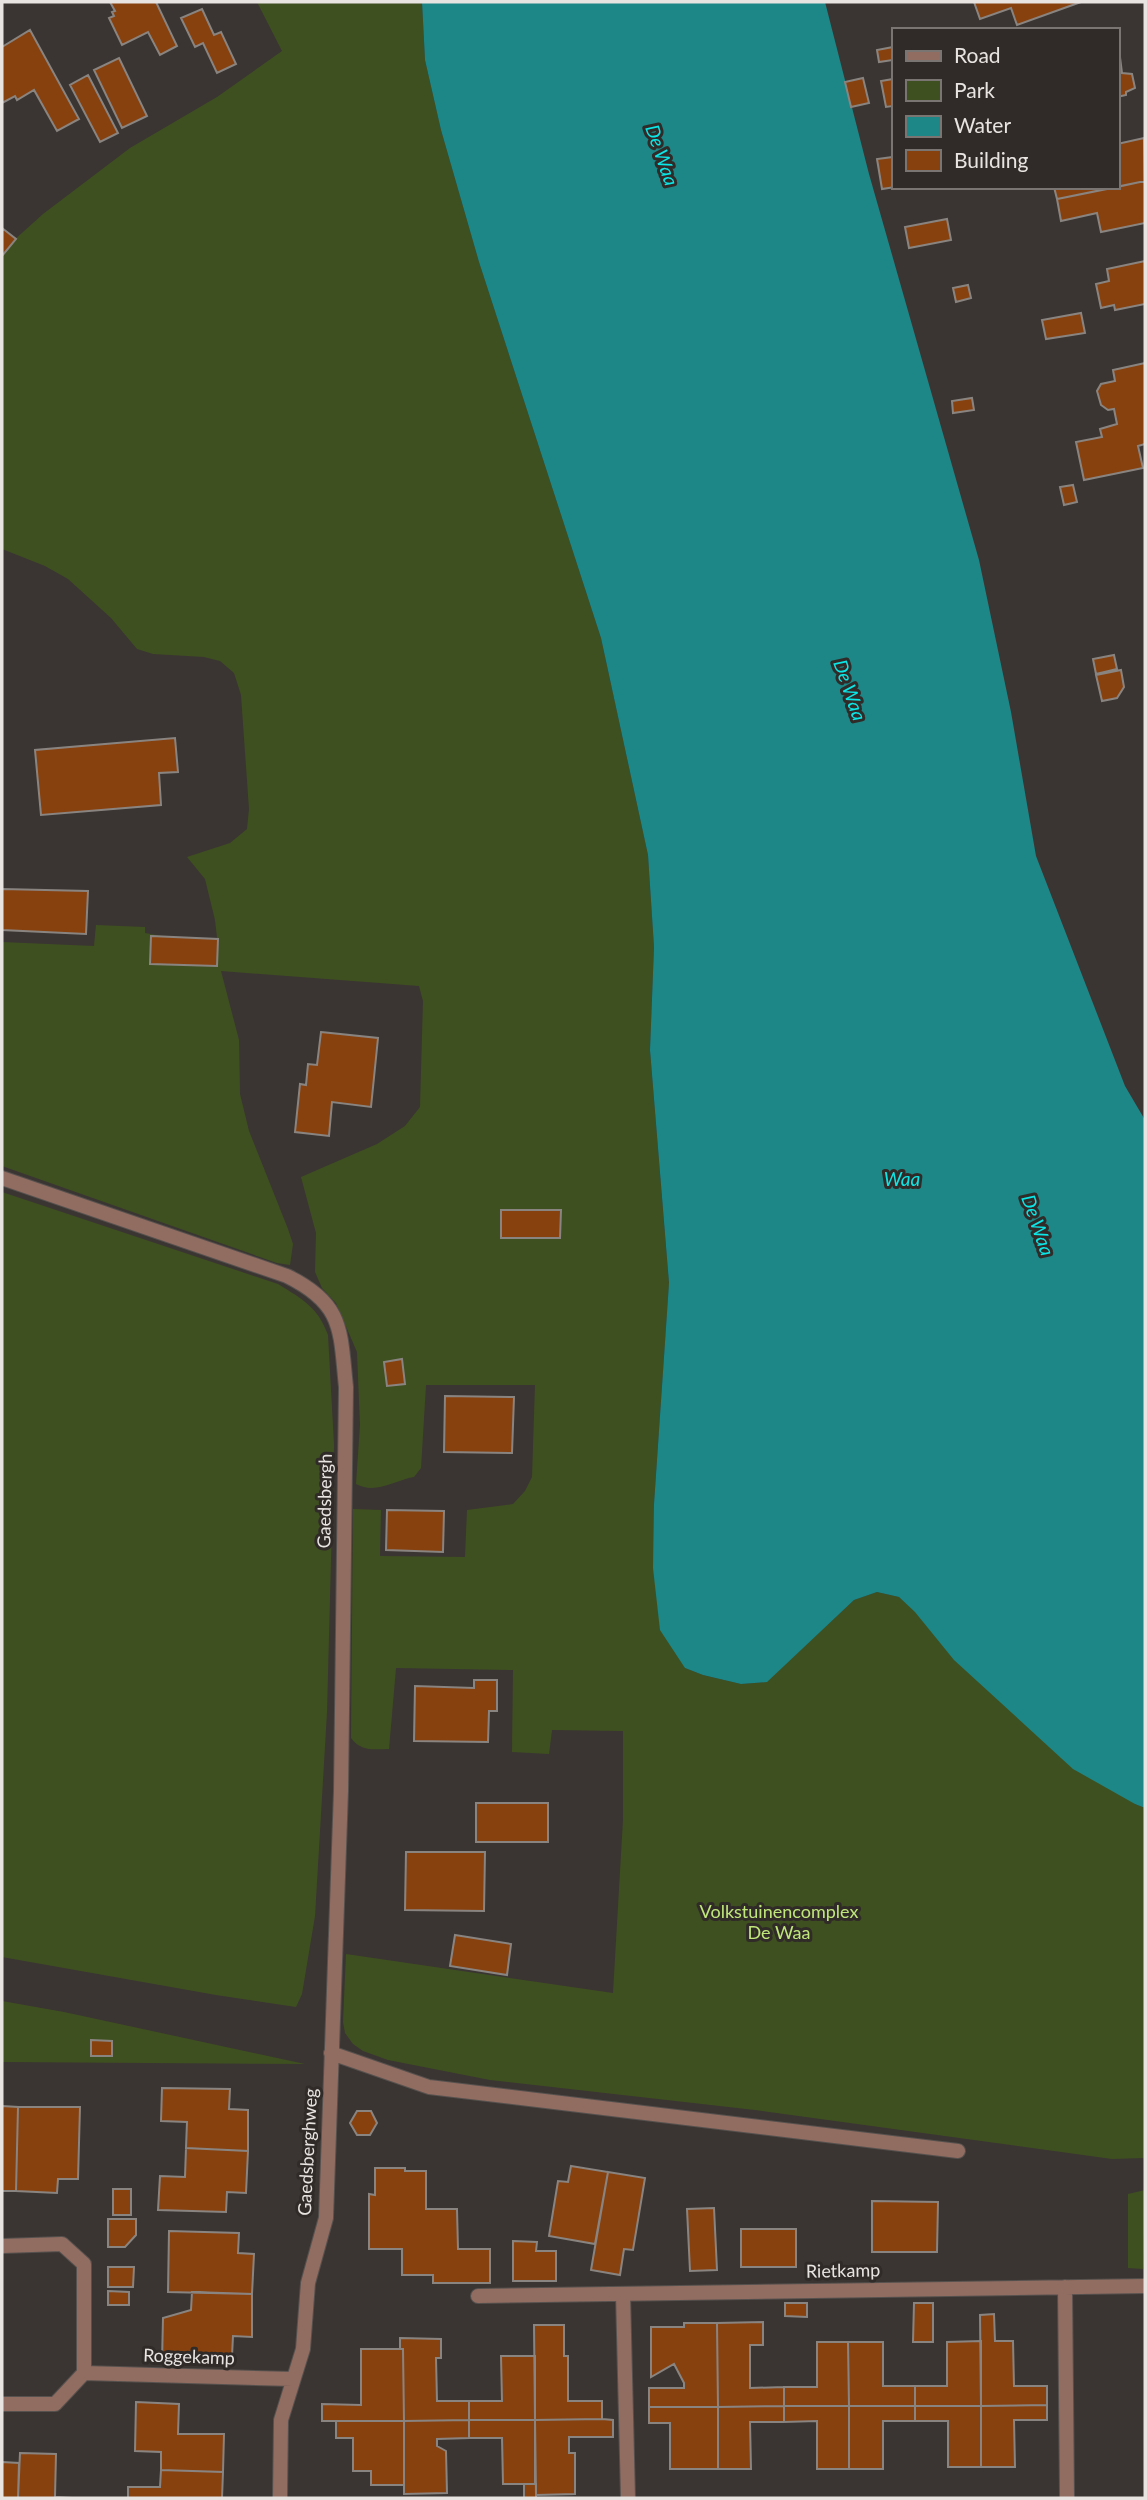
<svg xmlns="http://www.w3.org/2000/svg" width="1147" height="2500" font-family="Lato,sans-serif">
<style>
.green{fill:#3f5020}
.water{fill:#1d8787}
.building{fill:#87410e;stroke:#8a8481;stroke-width:2}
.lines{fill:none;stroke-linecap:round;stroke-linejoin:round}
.street-casing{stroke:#56514e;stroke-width:16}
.street{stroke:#916c61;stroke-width:14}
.labels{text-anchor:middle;stroke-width:6;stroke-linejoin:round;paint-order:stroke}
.street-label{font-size:18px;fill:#e8e4e2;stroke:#302b28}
.park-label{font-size:18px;fill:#bfe67a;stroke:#302b28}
.water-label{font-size:19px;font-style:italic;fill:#0be6e7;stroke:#302b28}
</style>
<rect width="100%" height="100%" fill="#3a3532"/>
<path class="green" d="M257,2h165l3,58 16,70 38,132 122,376 47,217 6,92 -4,103 19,234 -15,220 31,164 18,7 38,9 25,-2 88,-82 23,-8 22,5 236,207 10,4v350l-33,1 -357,-49 -265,-30 -102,-20 -25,-9 -10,-7 -8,-11 -2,-11 3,-68 267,39 10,-173v-89l-71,-1 -3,24 -37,-2 1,-82 -117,-2 -7,81c-15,0 -28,3 -38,-11l2,-229 28,1 -1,46 85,1 2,-47 46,-6 12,-13 7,-14 3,-92h-109l-5,83 -7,9c-19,3 -38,18 -58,7l4,-59 -3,-73 -21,-49 -14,-15 -7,-16 1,-39 -15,-56 76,-33 28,-18 15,-19 3,-106 -4,-15 -198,-15 18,69 1,54 9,37 39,98 5,15 -3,21 -13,-2 -275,-97v-224l92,4 2,-21 49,2v6l73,13 -3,-26 -10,-41 -18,-22 43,-14 17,-14 2,-20 -8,-114 -7,-22 -14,-12 -16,-4 -51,-3 -16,-5 -26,-31 -43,-39 -23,-13 -43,-17v-298l41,-37 87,-66 87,-51 65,-46z
M2,1192l276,92c24,15 40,23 50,51l6,110 -7,267 -12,204 -13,78 -6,13 -80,-12 -214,-38z
M2,2001l62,11 241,52 -303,-2z
M1145,2190l-2,79 -15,-1v-74z"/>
<path class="water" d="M422,2h403l44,172 110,386 32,152 25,144 89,230 20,34v688l-10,-4 -62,-35 -119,-109 -39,-48 -16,-15 -22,-5 -23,8 -87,82 -26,2 -38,-9 -18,-7 -25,-38 -7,-62 1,-64 15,-221 -19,-233 4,-103 -6,-92 -47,-217 -122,-376 -38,-132 -16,-70z"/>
<path class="building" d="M110,2h46l21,44 -17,9 -12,-23 -26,13 -13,-27 5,-2 -2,-4 3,-1z
M974,2h107l-64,23 -6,-17 -31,11z
M202,9l12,26 7,-3 15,32 -19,9 -14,-30 -8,4 -14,-29z
M30,30l49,89 -22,12 -23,-41 -17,10 -2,-4 -13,7v-56z
M893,47v13l-14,2 -2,-12z
M1120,57l2,16 10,1 3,14 -9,4v3l-9,2v-39z
M119,58l28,58 -25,12 -28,-58z
M88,75l30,58 -18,9 -30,-57z
M863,78l6,25 -18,4 -6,-25z
M893,79v27l-7,1 -5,-26z
M1144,138l1,43 -28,6v-43z
M893,157v30h2l-13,2 -5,-30z
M1145,181v42l-44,9 -4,-19 -36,8 -4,-22z
M1054,187h63l-60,12z
M947,219l4,21 -42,8 -4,-21z
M2,228l14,11 -14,17z
M1145,261v43l-30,6 -1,-5 -13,3 -5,-24 13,-3 -2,-12z
M968,285l3,13 -15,4 -3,-14z
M1081,313l4,20 -39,6 -4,-19z
M1145,363v81l-7,2 5,22 -59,12 -8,-38 26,-5 -2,-8 17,-5 -3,-15 -6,1 -7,-5 -4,-14 4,-7 14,-3 -2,-11z
M972,398l2,12 -21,3 -1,-12z
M1073,485l4,17 -13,3 -4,-18z
M1114,655l3,14 -21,5 -3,-15z
M1121,670l3,17 -7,11 -15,3 -6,-26z
M175,738l3,34 -19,1 2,32 -120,10 -6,-65z
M2,889l86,2 -2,43 -84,-4z
M151,936l67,3 -1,27 -67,-2z
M321,1032l57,6 -7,69 -39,-5 -3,34 -34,-4 5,-48 6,1 2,-21 9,1z
M501,1210h60l-1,28h-59z
M402,1359l3,25 -18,2 -3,-24z
M445,1396l69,1 -2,56 -68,-1z
M387,1510l57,1 -1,41 -57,-2z
M474,1680h23v31h-8l-1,31 -74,-1 1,-55 59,2z
M476,1803h72v39h-72z
M406,1852h79l-1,59 -79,-1z
M455,1935l56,9 -4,31 -57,-9z
M91,2040l21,1v15h-21z
M162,2088l68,1 -1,20 19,1v41l-62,-3 1,-26 -26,-1z
M2,2106l16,1 -2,84h-14z
M18,2107h62l-2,72h-20l-1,14 -41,-2z
M357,2111h14l6,12 -7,12h-13l-7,-12z
M186,2148l62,3 -2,42 -19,-1 -1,20 -68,-2 2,-34 25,1z
M571,2166l37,6 -13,72 -46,-8 9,-55 10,1z
M375,2168h30v3h21v38h31l1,40h32v34h-57v-8h-31v-26h-33v-55l6,1z
M608,2172l37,6 -12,72 -9,-1 -4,26 -29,-5z
M113,2189h18v26h-18z
M872,2201l66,1 -1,50h-65z
M714,2208l3,62 -27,1 -3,-62z
M108,2219h28v16l-11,12h-17z
M741,2229h55v38h-55z
M169,2231l70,2 -1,20 16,1 -2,40 -84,-2z
M513,2241l24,1 -1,9h20v30h-43z
M108,2267h26l-1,20h-25z
M108,2291l21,1v13h-21z
M192,2292l60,2v43l-19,-1 -1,20h-20v7l-50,-2 1,-43 28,-8z
M785,2303h22v14l-22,-1z
M914,2303h19v39h-20z
M994,2314l1,27h18l1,45h33v19l-66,1 -1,-91z
M763,2322v23h-13v43l34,-1v19l-66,1 -1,-84z
M684,2323h33l1,84h-69v-19h35v-5l-10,-19 -23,13v-50h33z
M534,2325h30v31h4v45h34v18l-67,1z
M400,2338l41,1v19h-5l1,43h32v19l-65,1 -1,-72h-3z
M981,2341v65h-66v-20h32v-44z
M817,2342h31l1,64h-65v-19h33z
M848,2342h35v44h32v20h-66z
M361,2349h42l1,72h-82v-17l39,1z
M501,2356h34v64h-66v-19h33z
M136,2402l43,2 -1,30h46l-1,38 -62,-2v-18l-26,-1z
M1047,2405v15h-33l1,47h-34v-61z
M784,2406h65v63h-32v-48l-33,1z
M784,2406v16h-34l1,47h-33v-62z
M849,2406h66v15h-32v48h-34z
M915,2406h66v61h-33v-46h-33z
M649,2407h69v62h-48v-46h-21z
M602,2419l11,1v17h-44v16h6v41l-39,1 -1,-75z
M469,2420v18l-32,1v7l9,5 1,42 -43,1v-73z
M469,2420h66v64h-32l-1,-46h-33z
M336,2421h68v64h-33v-14h-18v-33h-17z
M20,2453l36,1 -1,43 17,1h-54z
M2,2462l17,1 -1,35h-16z
M161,2470l62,2 -1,26h-94v-11h32z
M524,2484h12v14h-12z"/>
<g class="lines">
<defs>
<path id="street" d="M2,1178l285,98c57,28 53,54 59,111l-5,404 -15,427 -18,65 -5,66 -22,71 -1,78
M331,2053l98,34 529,64
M2,2246l60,-2 22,20v109l-29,31h-53
M1065,2287l2,211
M623,2294l5,204
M478,2296l667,-10
M84,2373l209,6"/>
</defs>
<use href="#street" class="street-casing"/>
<use href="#street" class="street"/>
</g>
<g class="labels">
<g class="street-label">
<text transform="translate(325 1501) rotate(-89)" y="6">Gaedsbergh</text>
<text transform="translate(308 2152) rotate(-87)" y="6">Gaedsberghweg</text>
<text transform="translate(843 2271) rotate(-1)" y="6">Rietkamp</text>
<text transform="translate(189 2357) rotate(2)" y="6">Roggekamp</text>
</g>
<g class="park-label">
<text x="779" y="1918">Volkstuinencomplex<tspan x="779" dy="21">De Waa</tspan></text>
</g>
<g class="water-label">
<text transform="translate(662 155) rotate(71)" y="7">De Waa</text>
<text transform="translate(850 690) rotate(71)" y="7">De Waa</text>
<text x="902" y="1186">Waa</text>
<text transform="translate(1038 1225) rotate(71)" y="7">De Waa</text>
</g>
</g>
<rect width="1147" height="2500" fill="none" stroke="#e8e4e2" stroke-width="7"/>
<rect x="892" y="28" width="228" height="161" fill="#302b28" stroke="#7a7572" stroke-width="2"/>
<rect x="906" y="51" width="35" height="10" fill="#916c61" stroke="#7a7572" stroke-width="2"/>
<text x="954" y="63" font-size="21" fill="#e8e4e2">Road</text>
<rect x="906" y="80" width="35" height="21" fill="#3f5020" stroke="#7a7572" stroke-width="2"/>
<text x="954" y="98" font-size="21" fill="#e8e4e2">Park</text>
<rect x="906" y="116" width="35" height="21" fill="#1d8787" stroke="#7a7572" stroke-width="2"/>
<text x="954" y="133" font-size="21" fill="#e8e4e2">Water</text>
<rect x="906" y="150" width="35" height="21" fill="#87410e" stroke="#7a7572" stroke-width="2"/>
<text x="954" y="168" font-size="21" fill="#e8e4e2">Building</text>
</svg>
